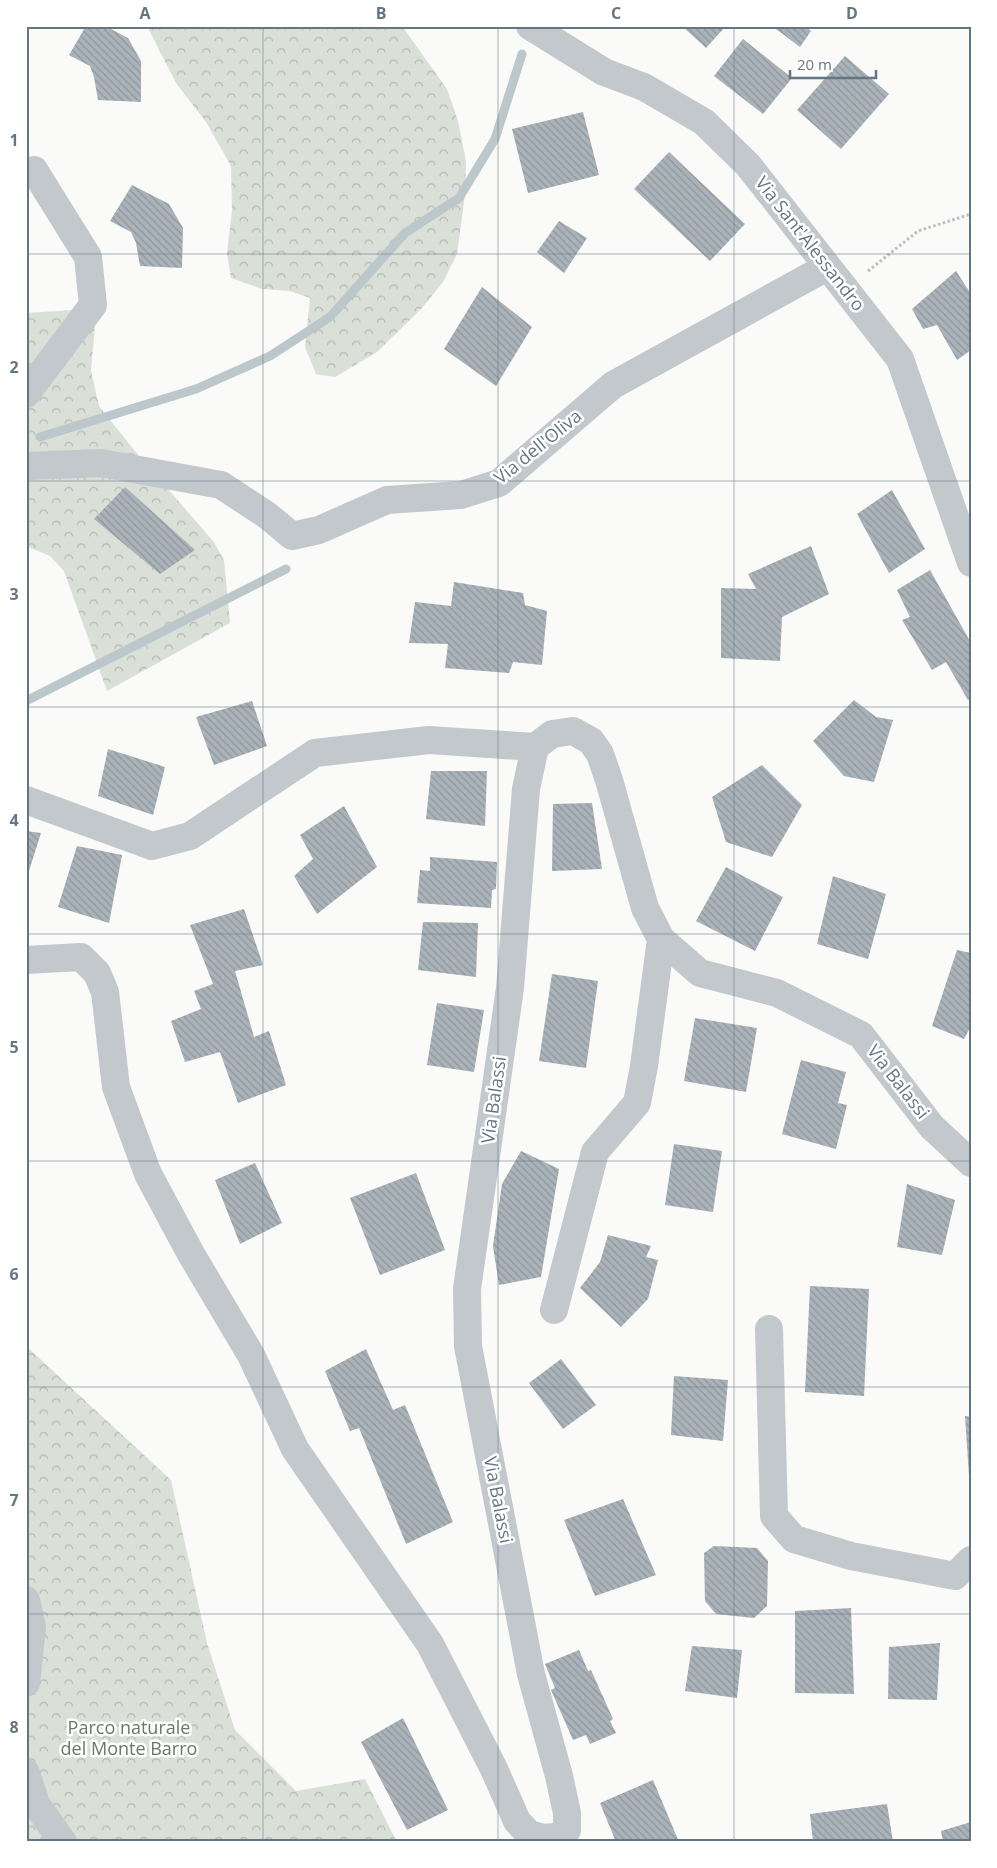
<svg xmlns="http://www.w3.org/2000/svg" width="997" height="1868" font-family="'Open Sans',sans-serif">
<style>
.forest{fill:url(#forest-crowns)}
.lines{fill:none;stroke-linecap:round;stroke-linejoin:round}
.stream{stroke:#bbc7cb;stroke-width:9}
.building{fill:url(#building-back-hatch)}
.path{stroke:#bbbfc2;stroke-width:3;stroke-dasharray:2.5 2.5;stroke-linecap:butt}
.street{stroke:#c3c8cc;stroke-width:28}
.grid{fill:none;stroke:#657683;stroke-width:1;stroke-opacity:0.55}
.labels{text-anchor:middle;stroke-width:5;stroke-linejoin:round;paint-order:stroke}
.street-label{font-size:18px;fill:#657683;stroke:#fff}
.park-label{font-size:18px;fill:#687a64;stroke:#fff}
.neatline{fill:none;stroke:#657683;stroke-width:2}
.grid-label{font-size:16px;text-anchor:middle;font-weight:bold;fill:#657683}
</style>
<defs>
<pattern id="forest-crowns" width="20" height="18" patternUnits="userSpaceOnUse" patternTransform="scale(1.25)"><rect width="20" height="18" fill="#dadfd7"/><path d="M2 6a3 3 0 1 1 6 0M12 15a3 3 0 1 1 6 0" fill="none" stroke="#b4b9b4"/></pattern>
<pattern id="building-back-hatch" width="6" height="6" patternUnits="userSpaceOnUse" patternTransform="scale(1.25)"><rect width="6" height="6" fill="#aab3b9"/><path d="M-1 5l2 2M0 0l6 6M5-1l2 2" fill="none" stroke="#8e969c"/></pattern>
</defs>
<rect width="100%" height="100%" fill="#fafaf8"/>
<path class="forest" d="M147,26h255l45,63 11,32 8,40 -1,33 -8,60 -14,28 -21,26 -45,44 -42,25 -19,-3 -11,-27 5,-49 -20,-7 -28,-2 -31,-11 -4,-25 5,-42 -1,-45 -25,-44 -30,-39z
M73,310l22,16 -4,45 8,35 35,44 79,91 11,19 6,63 -123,68 -43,-120 -14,-15 -24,-10v-233z
M26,1346l145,134 36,163 28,87 61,61 69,-12 32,63h-371z"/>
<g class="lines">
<path class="stream" d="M40,437l156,-48 74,-33 60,-39 75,-84 54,-35 36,-59 27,-85
M26,701l260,-132"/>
</g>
<path class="building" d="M86,26h19l23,12 13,23v41l-43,-2 -4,-23 -4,-11 -21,-11z
M682,26h44l-20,22z
M772,26h32l7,5 -11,16z
M743,39l49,39 -29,36 -49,-38z
M845,56l44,38 -48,55 -44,-39z
M583,112l16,63 -71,18 -16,-64z
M669,152l76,72 -35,37 -76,-72z
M132,185l37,19 14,24 -1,40 -42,-2 -4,-23 -5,-11 -21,-11z
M559,221l28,17 -23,35 -27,-21z
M956,271l15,23v56l-14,10 -20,-35 -14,4 -11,-20z
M482,287l50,40 -36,59 -52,-37z
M125,487l70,63 -35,24 -66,-55z
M892,490l33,59 -36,24 -32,-59z
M811,546l18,48 -47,23 -2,44 -59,-3v-70l35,1 -8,-15z
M930,570l41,73v55l-3,2 -22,-38 -14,8 -30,-50 8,-3 -13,-27z
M454,582l69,11 2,12 22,6 -5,54 -29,-3 -4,11 -64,-5 3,-24 -39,-1 6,-41 36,4z
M854,700l22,17 17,3 -19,62 -30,-6 -31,-35z
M252,701l15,45 -53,19 -18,-48z
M108,749l57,18 -12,48 -55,-19z
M762,765l40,40 -30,52 -46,-15 -14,-45z
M431,771h56l-2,55 -59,-7z
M592,803l10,66 -50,2 1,-67z
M344,806l33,61 -60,47 -23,-38 19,-17 -13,-24z
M26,831l15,2 -14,44h-1z
M77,846l45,9 -13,68 -51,-16z
M430,857l67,5 -1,27 -4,1 -1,18 -74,-5 3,-33 10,1z
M726,867l57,30 -28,54 -59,-30z
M833,876l53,18 -18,65 -51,-15z
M244,909l19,56 -28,6 19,66 15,-6 17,54 -48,18 -18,-51 -35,10 -14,-41 30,-12 -7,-18 19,-7 -23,-59z
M423,922l55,1 -2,54 -58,-7z
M957,950l14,3v73l-7,13 -32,-13z
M552,974l46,7 -12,87 -47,-7z
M437,1003l47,7 -10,62 -47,-7z
M695,1018l62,10 -11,64 -62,-11z
M801,1060l45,12 -8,31 9,2 -11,44 -54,-15z
M674,1144l48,7 -9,61 -48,-7z
M521,1151l38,18 -18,108 -42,8 -6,-39 9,-62z
M255,1163l27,60 -42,21 -25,-64z
M416,1173l29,77 -65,25 -30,-77z
M907,1184l48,16 -13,55 -45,-8z
M608,1235l43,11 -5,11 12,3 -10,39 -27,28 -41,-39 20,-26z
M810,1286l59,3 -5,107 -59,-4z
M366,1349l27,61 12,-5 48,117 -47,22 -47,-116 -9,3 -25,-60z
M561,1359l35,46 -33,24 -34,-46z
M674,1376l54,4 -5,61 -52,-6z
M965,1416l6,1v59h-2z
M623,1499l33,76 -61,21 -31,-76z
M714,1546l43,2 11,13 -1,45 -13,12 -38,-4 -11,-13 -1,-48z
M851,1608l3,86 -59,-1v-82z
M940,1643l-3,57 -49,-1 1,-52z
M692,1646l50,4 -5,48 -52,-7z
M579,1650l9,21 3,-1 22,49 -3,2 6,12 -26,11 -4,-9 -13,5 -22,-50 4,-2 -10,-24z
M403,1718l45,92 -41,20 -46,-88z
M653,1780l26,62h-63l-16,-39z
M887,1804l6,38h-80l-3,-28z
M971,1822v20h-28l-2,-11z"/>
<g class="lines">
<path class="path" d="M868,271l50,-40 53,-17"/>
<path class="street" d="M530,26l74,46 40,15 60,35 44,43 152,194 71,204
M26,394l67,-89 -5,-48 -54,-87
M26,466l75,-3 120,22 47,31 24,20 27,-6 68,-30 74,-5 38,-12 114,-98 214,-118
M26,800l126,46 38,-10 125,-83 114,-13 106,7
M26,960l55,-3 16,16 8,19 11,95 32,87 43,80 60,101 44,94 135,195 64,125 23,52 12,13 13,4 14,-1 11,-7v-17l-8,-37 -28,-102 -63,-328 -1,-57 43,-301 16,-199 9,-42 17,-13 21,-3 18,10 9,13 9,26 36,128 16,31 39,34 77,20 84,42 71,92 39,36
M554,1310l41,-158 42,-49 7,-37 17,-127
M769,1329l5,187 20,23 57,17 104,20 16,-16
M26,1600l6,27 -6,56
M26,1773l10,31 27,38"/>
</g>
<path class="grid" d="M263,26v1816M498,26v1816M734,26v1816M26,254h945M26,481h945M26,707h945M26,934h945M26,1161h945M26,1387h945M26,1614h945"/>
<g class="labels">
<g class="street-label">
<text transform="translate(810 244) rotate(52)" y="6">Via Sant'Alessandro</text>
<text transform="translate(538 447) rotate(-39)" y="6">Via dell'Oliva</text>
<text transform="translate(898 1082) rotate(52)" y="6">Via Balassi</text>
<text transform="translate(494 1100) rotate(-82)" y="6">Via Balassi</text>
<text transform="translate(498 1500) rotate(79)" y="6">Via Balassi</text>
</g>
<g class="park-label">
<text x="129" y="1734">Parco naturale<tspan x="129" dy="21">del Monte Barro</tspan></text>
</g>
</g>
<rect width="997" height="1868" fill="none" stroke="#ffffff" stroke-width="55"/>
<path d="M790 70v8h86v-8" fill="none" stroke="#657683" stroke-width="2.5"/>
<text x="797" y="70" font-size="15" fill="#657683" stroke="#ffffff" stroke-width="4" paint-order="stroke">20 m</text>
<rect x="28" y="28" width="942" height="1812" class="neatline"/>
<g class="grid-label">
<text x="145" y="19">A</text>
<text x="381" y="19">B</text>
<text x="616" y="19">C</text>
<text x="852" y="19">D</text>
<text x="14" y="146">1</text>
<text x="14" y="373">2</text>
<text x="14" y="600">3</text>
<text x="14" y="826">4</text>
<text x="14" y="1053">5</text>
<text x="14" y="1280">6</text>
<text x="14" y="1506">7</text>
<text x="14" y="1733">8</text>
</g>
</svg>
